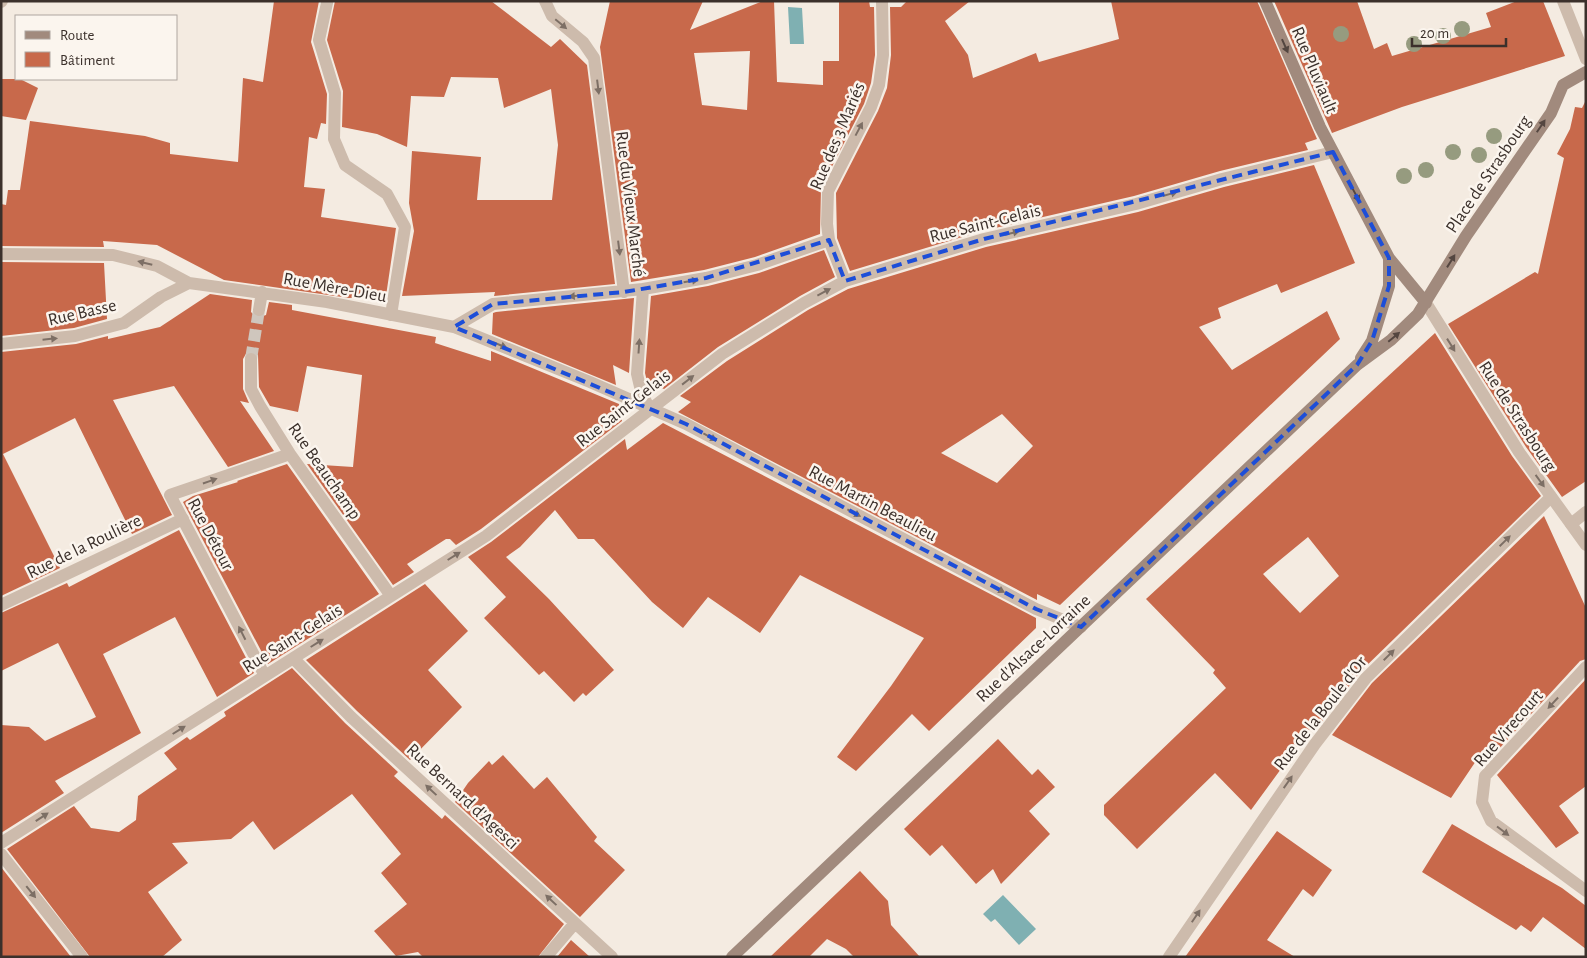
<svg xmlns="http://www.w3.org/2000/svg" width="1587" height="958" font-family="'Alegreya Sans',sans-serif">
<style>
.water{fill:#7fb0b2}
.building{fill:#c8694b;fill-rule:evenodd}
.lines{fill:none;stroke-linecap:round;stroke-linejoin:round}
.minor-tunnel{stroke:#cfc6bd;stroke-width:12;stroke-dasharray:12 6;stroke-linecap:butt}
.service{stroke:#cdbbac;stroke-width:12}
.pedestrian{stroke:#cdbbac;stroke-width:12}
.minor{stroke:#cdbbac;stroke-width:12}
.tertiary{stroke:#cdbbac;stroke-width:12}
.secondary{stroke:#a18a7d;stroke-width:12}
.tree{fill:#969b7f}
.oneway{fill:#7d6f65}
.oneway2{fill:#544640}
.marked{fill:none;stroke:#1d4ed8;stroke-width:4;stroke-dasharray:10 6;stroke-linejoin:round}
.labels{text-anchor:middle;stroke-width:5;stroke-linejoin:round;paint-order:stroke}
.street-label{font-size:18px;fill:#3b302b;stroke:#fbf5ee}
</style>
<rect width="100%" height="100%" fill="#f4ebe1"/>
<path class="water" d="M788,7l14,1 2,36h-14z
M1003,895l33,34 -17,16 -24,-26 -4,3 -8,-8z"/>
<path class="building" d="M274,1h45l-8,41 16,52 -1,30 -5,-1 -4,16 -8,-2 -5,50 21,2 -4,28 75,11 -10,68 -37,2 -125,-18 -67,-35 -54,-4 1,6 -103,-1v-42l5,1 2,-15h12l10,-69 115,15 25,7v11l68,8 5,-84 20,4z
M335,1h156l60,46 9,-8 27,26 28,219 -121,12 1,-4 -93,4 12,-65 -5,-28 3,-52 69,6 -4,43h75l6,-55 -7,-56 -47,19 -6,-30 -47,-1 -7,20 -33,-1 -4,51 -30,-13 -35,-7 1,-36 -16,-51z
M610,1h93l-13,29 73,-29h11l3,81 46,3v-24h16v-60h30l1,6h4l1,48 -4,28 -7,21 -43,84 -1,46 -65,23 -51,13 -73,12 -31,-235zM750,51l-3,59 -45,-5 -8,-52z
M907,1h63l-25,20 23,34 5,23 63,-25 3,9 80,-23 -8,-38h146l60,138 -12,4 3,7 -88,21 -86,25 -152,35 -132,40 -13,-33 -1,-45 42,-82 9,-23 4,-33 -1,-48h11z
M1274,1h83l17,48 13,-6 5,13 99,-29 -5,-14 31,-12h26l22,55 -163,51 -70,26z
M1,79h19l18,9 -12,32 -25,-4z
M1586,100v381l-24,16 -36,-50 -78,-123 87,-52 3,2 26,-116 -7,-4 13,-25 5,-22 7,1z
M1314,165l41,98 -74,30 -4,-9 -59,24 3,10 -22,9 33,43 95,-59 13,28 -280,266 -23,-11v6l-359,-188 13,-10 -11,-6 47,-35 81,-51 40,-21 138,-42 152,-35 86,-25zM1002,414l31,32 -36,37 -56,-30z
M824,250l11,27 -35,19 -82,51 -54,42 -17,-8 -2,-8 6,-77 57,-10 51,-13z
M1,262l103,1 3,56 -33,9 -73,8z
M210,294l42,6 -1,12 6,6 9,-3 3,-13 23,3v5l144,27 -1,6 56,18v-10l128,53 3,17 -141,108 -25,16 -6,-6h-4l-39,25 7,8 -21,13 -86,-121 46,3 9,-92 -55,-9 -9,46 -28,-6 -11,-19 -1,-32 -3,-3h-8l-4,7v30l6,14 -9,-2 34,50 -46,16 -54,-81 -61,14 59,115 -40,19 -57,-116 -72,36 57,114 -59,28v-244l75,-8 32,-8v3l52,-12z
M634,298l-5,75 -16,-8 3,20 -124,-51 1,-21 3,-1z
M1435,333l77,123 29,40 -181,176 -43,56 -4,-3 -62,85 -36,-37 -78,76 -33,-34v-10l122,-117 -13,-15 2,-3 -69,-71zM1308,537l31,39 -39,37 -37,-39z
M663,423l373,195v10l-107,103 -17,-17 -56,57 -19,-14 54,-71 33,-48 -124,-63 -40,58 -52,-36 -25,31 -31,-26 -58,-63h-16l-23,-29 -35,37 -14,10 43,42 65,71 -28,26 -3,-3 -9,9 -30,-31 -5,4 -55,-57 22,-21 -38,-40 23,-15 134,-103 2,11z
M287,464l92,130 -111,70 -85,-162 10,-6 45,-14 -1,-1z
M1544,516l42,92v51l-6,2 -94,102 -6,-8 -29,43 -119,-63 40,-52z
M179,530l75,143 -37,24 -42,-80 -72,37 38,79 -86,48 9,12 -63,40v-108l28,2 16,14 51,-24 -38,-74 -57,28v-58l66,-30 2,4z
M425,584l43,47 -40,39 34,37 -52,53 -53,-49 -51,-51z
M292,668l53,55 53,49 -4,4 48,43 3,-4 119,109 -26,33h-115l-5,-5 -22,4 -22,-25 33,-27 -26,-31 20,-19 -49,-60 -78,56 -21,-29 -22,18 -59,4 16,20 -40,29 34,48 -20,17h-72l-83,-108 67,-43 17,22 28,4 17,-12 2,-24 39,-27 -13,-16 23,-16 3,3 36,-24 -2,-4z
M1586,679v107l-27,20 20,27 -23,15 -59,-73z
M998,739l34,36 6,-6 17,18 -26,24 21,23 -49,50 -8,-15 -17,15 -34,-39 -12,11 -26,-27z
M503,755l31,34 13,-12 50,60 -3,4 31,29 -45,47 -125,-115 13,-19 21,-22 3,4z
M1452,824l110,64 24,18v43l-43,-32 -12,15 -10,-7 -5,5 -94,-58z
M1277,831l55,39 -19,27 -10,-8 -36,51 28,17h-110z
M1,867l70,90h-70z
M860,871l28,30 3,24 29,32h-66l-8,-8 -19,-10 -18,18h-39z
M571,940l19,17h-33z"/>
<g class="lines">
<path class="minor-tunnel" d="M251,359l8,-49"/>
<path class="service" d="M327,3l-8,37 16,53 -1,46 11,26 42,29 18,33 -14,88"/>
<path class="pedestrian" d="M1571,524l15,-12
M1,605l182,-86"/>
<path class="minor" d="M545,1l7,15 31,26 11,16 30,234
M1563,1l23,58
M1,2l1,-1
M1,254l112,1 44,11 32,17 138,19 127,25 136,55 96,42 350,185 45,18
M845,281l-16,-41 -2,-16 1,-33 43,-84 8,-22 4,-30 -1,-54
M643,289l63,-11 51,-13 72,-25
M259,310l3,-18
M454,327l39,-23 150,-15 -6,85 4,17 9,19
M1,344l74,-8 49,-13 37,-26 28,-14
M251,359v30l9,17 30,48 101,142
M293,658l58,59 261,240
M1586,667l-101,109 -3,26 9,19 95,70
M265,676l-95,-181 120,-41
M1,843l485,-307 236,-182 82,-51 41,-22 139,-42 152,-35 86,-25 111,-27
M1,854l81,103
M546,957l29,-34
M1169,957l146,-213 51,-66 185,-181"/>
<path class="tertiary" d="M1426,303l93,149 67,93"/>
<path class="secondary" d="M1265,1l55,126 69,131 37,45
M1361,358l11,-17 17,-55v-28
M732,957l625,-592 34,-25 27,-26 48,-78 85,-123 12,-28 23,-13"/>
</g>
<g class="tree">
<circle cx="1462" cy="29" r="8"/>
<circle cx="1341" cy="34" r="8"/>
<circle cx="1443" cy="36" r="8"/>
<circle cx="1414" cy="44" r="8"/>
<circle cx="1494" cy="136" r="8"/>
<circle cx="1453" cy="152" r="8"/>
<circle cx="1479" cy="155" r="8"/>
<circle cx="1426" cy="170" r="8"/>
<circle cx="1404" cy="176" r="8"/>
</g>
<defs><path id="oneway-solid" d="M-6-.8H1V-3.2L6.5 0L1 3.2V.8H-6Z" transform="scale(1.25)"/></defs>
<g class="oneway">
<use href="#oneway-solid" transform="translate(561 24) rotate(40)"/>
<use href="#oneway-solid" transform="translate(598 87) rotate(83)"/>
<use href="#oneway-solid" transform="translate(859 129) rotate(-62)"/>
<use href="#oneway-solid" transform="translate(1170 194) rotate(-16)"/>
<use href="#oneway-solid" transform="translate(1012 233) rotate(-13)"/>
<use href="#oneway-solid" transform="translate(619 248) rotate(83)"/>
<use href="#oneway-solid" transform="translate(145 263) rotate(-166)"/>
<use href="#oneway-solid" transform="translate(691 281) rotate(-9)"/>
<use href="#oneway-solid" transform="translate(824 292) rotate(-28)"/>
<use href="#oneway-solid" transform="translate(576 296) rotate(175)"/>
<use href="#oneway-solid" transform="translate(50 339) rotate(-6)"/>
<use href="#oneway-solid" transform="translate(500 345) rotate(22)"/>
<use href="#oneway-solid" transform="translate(1451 345) rotate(58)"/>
<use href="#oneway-solid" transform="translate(639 346) rotate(-86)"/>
<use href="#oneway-solid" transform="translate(688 380) rotate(-38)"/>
<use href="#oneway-solid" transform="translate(710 437) rotate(28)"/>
<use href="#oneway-solid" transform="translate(210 481) rotate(-19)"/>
<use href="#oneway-solid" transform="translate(1540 481) rotate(54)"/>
<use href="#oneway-solid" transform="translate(854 513) rotate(28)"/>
<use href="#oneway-solid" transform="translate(1505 541) rotate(-44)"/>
<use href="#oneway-solid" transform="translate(454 556) rotate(-32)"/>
<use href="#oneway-solid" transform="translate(998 589) rotate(28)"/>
<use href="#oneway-solid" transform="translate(242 633) rotate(-117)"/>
<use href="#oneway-solid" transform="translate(317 643) rotate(-32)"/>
<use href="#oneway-solid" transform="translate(1389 655) rotate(-45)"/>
<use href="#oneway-solid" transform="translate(1553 703) rotate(133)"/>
<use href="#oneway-solid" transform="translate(179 730) rotate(-32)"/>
<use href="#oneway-solid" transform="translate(1288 782) rotate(-55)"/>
<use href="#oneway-solid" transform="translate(431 790) rotate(-137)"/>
<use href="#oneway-solid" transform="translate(42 817) rotate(-33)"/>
<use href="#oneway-solid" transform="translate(1503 831) rotate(37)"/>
<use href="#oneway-solid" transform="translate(31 892) rotate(51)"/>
<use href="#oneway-solid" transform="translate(551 900) rotate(-137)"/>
<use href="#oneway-solid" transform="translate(1196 916) rotate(-56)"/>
</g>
<g class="oneway2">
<use href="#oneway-solid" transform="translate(1285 46) rotate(66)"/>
<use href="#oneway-solid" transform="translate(1541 126) rotate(-56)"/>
<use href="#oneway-solid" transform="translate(1356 195) rotate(62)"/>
<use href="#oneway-solid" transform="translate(1451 261) rotate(-58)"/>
<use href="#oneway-solid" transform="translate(1394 337) rotate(-40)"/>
</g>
<path class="marked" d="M1333,152l56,106v28l-17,55 -15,24 -276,262 -45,-18 -350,-185 -232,-97 39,-23 131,-12 82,-14 123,-38 16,41 139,-42z"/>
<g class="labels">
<g class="street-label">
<text transform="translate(1315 70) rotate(67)" y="6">Rue Pluviault</text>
<text transform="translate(837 136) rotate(-67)" y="6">Rue des 3 Mariés</text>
<text transform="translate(1488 174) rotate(-56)" y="6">Place de Strasbourg</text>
<text transform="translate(631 204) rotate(83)" y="6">Rue du Vieux Marché</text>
<text transform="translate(985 223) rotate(-14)" y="6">Rue Saint-Gelais</text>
<text transform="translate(335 287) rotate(10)" y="6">Rue Mère-Dieu</text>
<text transform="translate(82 312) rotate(-13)" y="6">Rue Basse</text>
<text transform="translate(623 408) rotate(-38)" y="6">Rue Saint-Gelais</text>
<text transform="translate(1518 416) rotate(57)" y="6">Rue de Strasbourg</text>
<text transform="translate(325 471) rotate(55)" y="6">Rue Beauchamp</text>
<text transform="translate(873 503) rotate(28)" y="6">Rue Martin Beaulieu</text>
<text transform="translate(211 534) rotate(62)" y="6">Rue Détour</text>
<text transform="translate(84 546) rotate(-26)" y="6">Rue de la Roulière</text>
<text transform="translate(292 638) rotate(-32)" y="6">Rue Saint-Gelais</text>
<text transform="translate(1033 648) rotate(-43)" y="6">Rue d'Alsace-Lorraine</text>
<text transform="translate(1320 713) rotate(-52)" y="6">Rue de la Boule d'Or</text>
<text transform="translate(1508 728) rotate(-49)" y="6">Rue Virecourt</text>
<text transform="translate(463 796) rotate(43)" y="6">Rue Bernard d'Agesci</text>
</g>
</g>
<rect width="1587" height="958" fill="none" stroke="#3b302b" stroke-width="5"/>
<rect x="15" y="15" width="162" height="65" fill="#fbf5ee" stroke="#aea6a0"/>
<rect x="25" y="31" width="25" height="8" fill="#a18a7d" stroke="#aea6a0"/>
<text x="60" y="40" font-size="15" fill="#3b302b">Route</text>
<rect x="25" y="52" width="25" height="15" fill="#c8694b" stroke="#aea6a0"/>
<text x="60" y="65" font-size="15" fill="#3b302b">Bâtiment</text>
<path d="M1412 38v8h94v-8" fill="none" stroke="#3b302b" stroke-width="2.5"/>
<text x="1420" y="38" font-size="15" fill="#3b302b" stroke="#fbf5ee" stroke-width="4" paint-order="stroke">20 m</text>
</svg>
